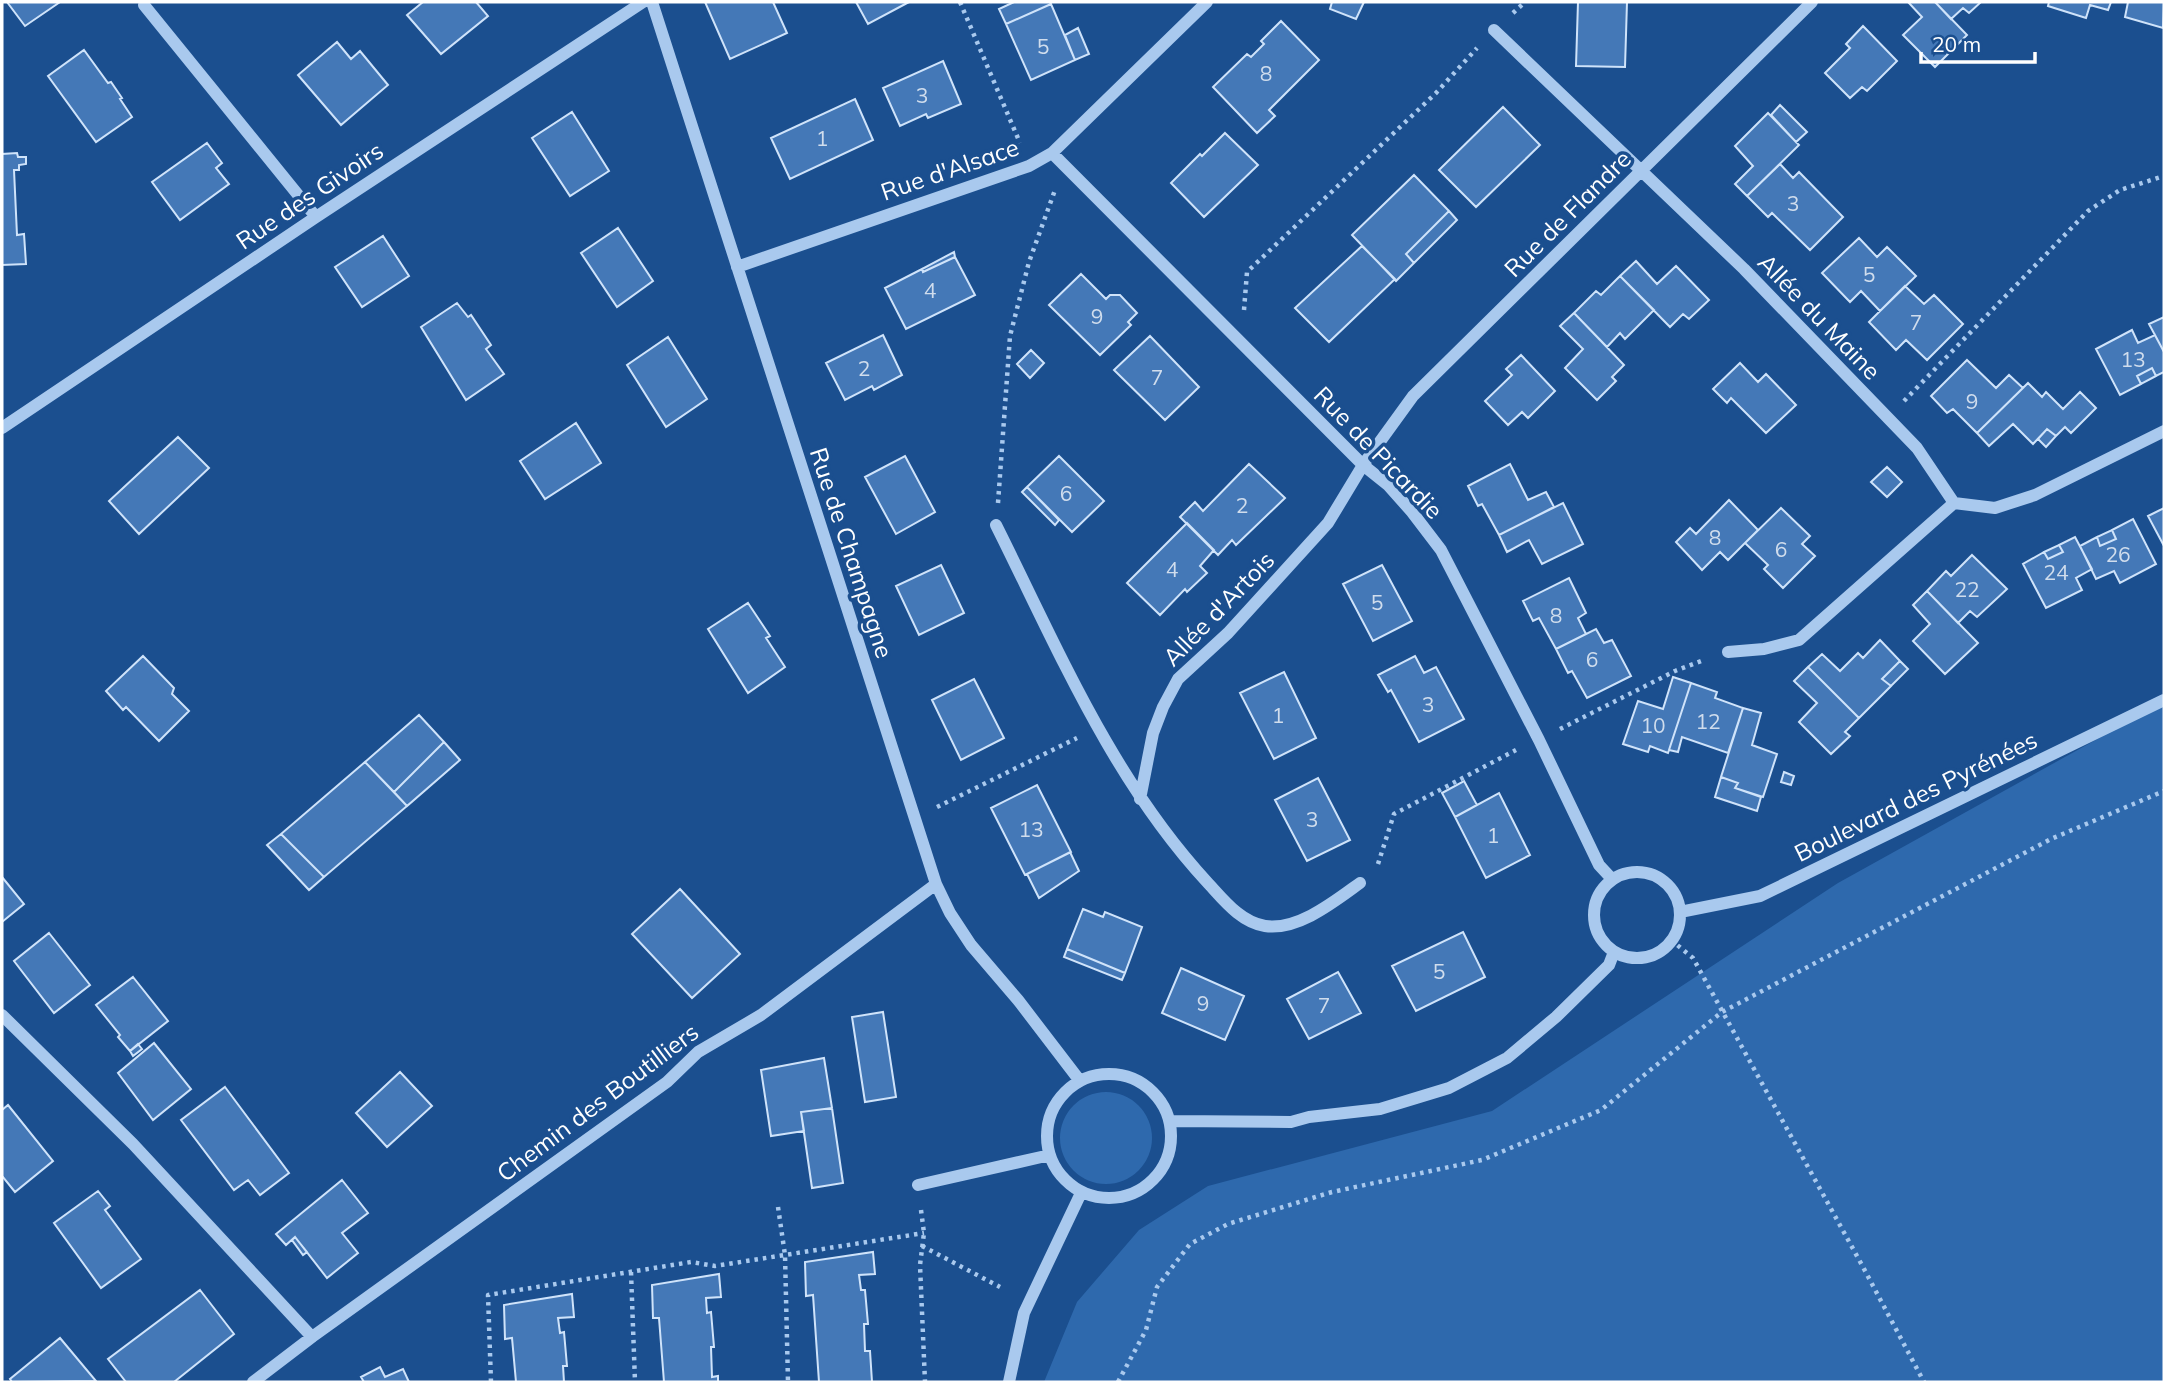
<svg xmlns="http://www.w3.org/2000/svg" width="2166" height="1384" font-family="Mulish,sans-serif">
<style>
.green{fill:#2e69ad}
.building{fill:#4478b7;stroke:#cfe3fa;stroke-width:2}
.lines{fill:none;stroke-linecap:round;stroke-linejoin:round}
.path{stroke:#a9c9ee;stroke-width:4.5;stroke-dasharray:3.5 5;stroke-linecap:butt}
.minor{stroke:#a9c9ee;stroke-width:12}
.labels{text-anchor:middle;stroke-width:7;stroke-linejoin:round;paint-order:stroke}
.number-label{font-size:21px;fill:#d0dded}
.street-label{font-size:24px;fill:#fff;stroke:#1b4f8f}
</style>
<rect width="100%" height="100%" fill="#1b4f8f"/>
<path class="green" d="M2164,702v680h-1120l33,-80 62,-72 69,-44 284,-75 346,-228z
M1060 1138a46 46 0 1 1 92 0a46 46 0 1 1-92 0Z"/>
<path class="building" d="M7,2h53l-35,24z
M423,2h53l12,14 -47,38 -34,-39z
M705,2h68l14,31 -57,26z
M856,2h53l-41,22z
M1014,2h36l1,2 -45,20 -7,-15z
M1332,2h32l-8,17 -26,-10z
M1578,2h49l-2,65 -49,-1z
M1908,2h27l32,33 -32,32 -32,-32 19,-18z
M1935,2h46l-12,11 -6,-5 -12,11z
M2049,2h62l-3,8 -18,-5 -4,13 -38,-12z
M2128,2h36l-1,26 -38,-11z
M1051,4l24,56 -44,20 -25,-56z
M1281,21l38,39 -50,50 6,6 -18,17 -44,-46 34,-33 4,3 13,-13 -3,-3z
M1863,26l34,35 -30,30 -5,-4 -12,11 -25,-25 25,-25 -4,-4z
M1078,28l11,26 -14,6 -10,-25z
M337,42l14,17 9,-8 28,34 -47,40 -43,-50z
M84,50l24,33 3,-1 11,16 -2,1 12,18 -36,25 -48,-66z
M943,61l18,43 -33,14 -2,-4 -26,12 -17,-38z
M855,99l18,41 -83,39 -19,-41z
M1780,105l27,27 -11,10 -25,-27z
M1503,107l37,38 -64,62 -37,-37z
M572,112l37,59 -39,25 -38,-58z
M1768,113l31,32 -52,51 -12,-12 18,-18 -18,-20z
M1225,133l33,32 -54,52 -33,-34 29,-29 2,2z
M207,143l15,20 -6,5 13,16 -49,36 -28,-38z
M17,153l1,4h8v7l-7,1v5h-5l3,65 7,-1 2,30 -24,1v-111z
M1780,164l13,14 6,-6 44,45 -33,33 -38,-37 -4,4 -21,-21z
M1414,175l35,36 -43,43 8,9 -18,18 -44,-46z
M1449,211l8,9 -43,43 -8,-9z
M618,228l35,53 -36,26 -36,-54z
M383,236l26,40 -47,31 -27,-40z
M1859,238l18,19 10,-10 29,29 -36,35 -19,-20 -11,11 -28,-29z
M1362,246l33,33 -66,63 -34,-34z
M954,252l1,5 -32,15 -1,-3z
M955,257l20,38 -69,34 -21,-41 37,-19 1,3z
M1636,261l21,23 19,-18 33,34 -20,19 -6,-5 -13,13 -50,-51z
M1081,274l25,25 4,-4h10l17,18 -9,9 3,3 -31,30 -51,-50z
M1620,276l34,34 -29,29 -5,-6 -13,14 -33,-34 22,-22 5,4z
M1905,286l19,18 10,-9 29,29 -36,36 -21,-20 -10,10 -27,-28z
M457,303l11,14 3,-2 20,30 -5,4 18,25 -38,26 -45,-73z
M1574,313l50,52 -12,12 4,4 -19,19 -32,-32 18,-19 -23,-23z
M2164,317v35l-15,-28z
M2132,330l6,13 17,-8 9,17v20l-8,4 -4,-8 -15,8 4,8 -21,11 -24,-46z
M883,335l19,40 -28,15 -2,-4 -27,14 -19,-37z
M1150,336l49,51 -34,33 -51,-50z
M668,337l39,62 -41,28 -39,-62z
M1031,350l13,13 -14,15 -13,-14z
M1521,355l34,36 -27,27 -6,-6 -14,13 -23,-24 27,-26 -6,-6z
M1967,360l29,28 13,-13 14,13 -46,45 -24,-24 -6,4 -16,-17z
M1740,363l18,19 8,-8 30,31 -30,28 -35,-35 -4,5 -14,-14z
M2152,368l4,8 -15,8 -4,-8z
M2028,383l14,14 4,-5 17,17 17,-17 16,16 -25,25 -6,-6 -9,9 -9,-7 -14,15 -20,-20 -24,22 -12,-13z
M576,423l25,40 -56,36 -25,-38z
M2047,429l9,7 -10,11 -8,-8z
M178,437l31,31 -70,66 -30,-33z
M905,456l30,56 -39,22 -31,-57z
M1059,456l45,45 -32,31 -45,-45z
M1249,464l36,34 -49,47 -4,-5 -14,15 -38,-38 15,-15 8,9z
M1510,464l18,36 18,-8 8,15 -55,28 -17,-31 -4,2 -10,-20z
M1887,467l15,15 -15,15 -16,-15z
M1027,487l32,33 -4,5 -33,-33z
M1729,500l29,30 -30,30 -8,-8 -18,18 -26,-28 14,-14 6,6z
M1563,503l20,41 -41,20 -13,-24 -22,12 -8,-17z
M1781,508l29,28 -8,8 13,12 -32,32 -19,-19 4,-4 -23,-22z
M2164,508v38l-16,-30z
M2133,519l23,45 -36,19 -6,-12 -18,8 -16,-33 17,-9 3,9 16,-7 -4,-9z
M1187,523l27,27 -14,16 7,7 -20,19 -2,-3 -25,26 -33,-32z
M2112,530l4,9 -16,7 -3,-9z
M2075,537l17,32 -16,9 6,12 -36,18 -23,-44 21,-12 4,7 15,-7 -4,-7z
M2059,545l4,7 -15,7 -4,-7z
M1972,555l35,34 -30,28 -7,-6 -12,12 -31,-32 19,-20 5,5z
M941,565l23,48 -45,22 -23,-49z
M1382,565l30,56 -39,20 -30,-57z
M1569,578l17,35 -8,5 8,16 -30,15 -17,-31 -6,3 -10,-20z
M1927,591l51,52 -33,31 -32,-33 17,-17 -17,-19z
M748,603l22,33 -4,2 19,29 -37,26 -40,-64z
M1596,629l8,14 8,-3 19,36 -44,22 -15,-27 -4,2 -12,-24z
M1880,640l20,21 -18,18 9,7 -32,32 -51,-51 14,-13 18,17 18,-18 5,5z
M143,656l31,32 -2,6 17,17 -30,30 -33,-34 -3,3 -17,-19z
M1415,656l9,17 12,-6 28,52 -45,23 -28,-52 -3,2 -10,-17z
M1900,661l8,8 -17,17 -9,-7z
M1808,667l51,51 -14,14 5,4 -19,18 -32,-32 18,-19 -23,-22z
M1284,672l32,66 -42,21 -34,-66z
M1673,677l18,6 -23,70 -18,-7 -2,6 -25,-8 15,-43 25,8z
M974,679l30,59 -43,22 -29,-60z
M1691,683l26,9 -2,6 28,10 -15,45 -46,-16 -4,15 -9,-2z
M1743,708l18,5 -9,32 25,9 -14,43 -28,-9 3,-5 -17,-6z
M419,715l25,27 -50,50 -29,-30z
M444,742l16,18 -53,46 -13,-14z
M365,762l42,44 -83,71 -43,-43z
M1784,772l10,4 -3,9 -10,-3z
M1721,777l17,6 -3,5 26,9 -4,14 -42,-14z
M1318,778l32,62 -43,21 -32,-61z
M1464,781l13,24 -22,12 -13,-24z
M1037,785l34,67 -46,23 -34,-67z
M1499,793l31,62 -44,23 -31,-61z
M281,834l43,43 -15,13 -42,-45z
M1070,852l9,19 -40,27 -12,-24z
M2,877l22,27 -22,18z
M680,889l60,65 -48,44 -60,-64z
M1083,909l20,8 2,-5 37,15 -17,46 -58,-24z
M1463,932l22,45 -69,34 -24,-45z
M49,933l41,52 -36,28 -40,-52z
M1067,949l58,24 -3,7 -58,-23z
M1181,968l63,28 -19,44 -63,-27z
M1338,972l23,41 -52,26 -22,-40z
M133,977l35,44 -38,30 -12,-14 2,-2 -24,-30z
M883,1012l13,85 -31,5 -13,-85z
M154,1043l37,46 -38,31 -35,-47z
M138,1044l4,5 -9,7 -3,-5z
M824,1058l8,50 -31,4 3,19 -33,5 -10,-66z
M400,1072l32,34 -45,41 -31,-34z
M225,1087l64,86 -29,22 -12,-15 -14,10 -53,-70z
M8,1105l45,56 -38,31 -13,-16v-66z
M832,1108l11,75 -31,5 -11,-76z
M342,1180l26,33 -26,20 16,20 -31,25 -32,-41 -9,8 -10,-11z
M98,1191l12,15 -5,4 36,49 -40,29 -47,-65z
M295,1237l12,15 -4,3 -11,-15z
M873,1252l2,22 -16,1 2,15h4l3,34h-4l1,27h5l2,31h-53l-6,-87 -7,1 -1,-34z
M719,1274l2,23 -15,1 1,15 4,-1 3,35h-3l1,30 6,-1v6h-54l-5,-64h-6l-1,-33z
M200,1290l34,44 -60,48h-48l-18,-23z
M572,1294l2,23 -16,1 2,15 4,-1 3,34h-4l1,16h-48l-4,-44 -7,1 -1,-34z
M60,1338l36,43 -84,1 -2,-3z
M380,1367l5,10 18,-8 6,13h-45l-3,-5z"/>
<g class="lines">
<path class="path" d="M960,2l60,141
M1513,13l12,-11
M1244,310l3,-38 189,-179 41,-45
M1904,401l184,-190 32,-21 44,-14
M998,503l12,-167 19,-74 26,-72
M1560,729l115,-58 29,-11
M937,807l140,-69
M1378,864l16,-50 122,-64
M1671,940l22,18 170,309 61,115
M778,1207l7,48 3,127
M921,1210l3,23 -4,32 5,117
M922,1246l78,41
M631,1272l4,110
M491,1382l-3,-87 203,-33 24,4 209,-33
M1118,1382l28,-52 11,-43 33,-43 38,-20 104,-32 150,-32 119,-50 121,-98 329,-173 113,-48"/>
<path class="minor" d="M652,2l284,882 14,29 21,32 47,55 62,81
M144,5l172,212
M1494,30l250,239 173,179 37,55 41,5 40,-13 129,-64
M1052,153l311,312 25,20 24,27 29,38 98,190 60,125 13,14
M737,267l292,-101 23,-13 155,-151
M2,428l314,-211 327,-215
M996,525c62,124 116,254 211,357 16,17 33,40 58,44 33,5 70,-25 95,-43
M1728,652l36,-3 35,-9 155,-137
M1140,799l13,-66 10,-26 15,-28 50,-46 100,-110 35,-58 50,-69 399,-394
M1594 915a43 43 0 1 1 86 0a43 43 0 1 1-86 0Z
M1680,912l80,-16 404,-196
M2,1015l131,129 179,193
M1047 1136a62 62 0 1 1 124 0a62 62 0 1 1-124 0Z
M1170,1121l121,1 18,-5 71,-8 69,-21 58,-30 49,-41 53,-52 5,-13
M918,1185l132,-30
M253,1382l59,-45 355,-255 31,-30 63,-37 175,-131
M1009,1382l15,-69 57,-120"/>
</g>
<g class="labels">
<g class="number-label">
<text x="1043" y="54">5</text>
<text x="1266" y="81">8</text>
<text x="922" y="103">3</text>
<text x="822" y="146">1</text>
<text x="1793" y="211">3</text>
<text x="1869" y="282">5</text>
<text x="930" y="298">4</text>
<text x="1097" y="324">9</text>
<text x="1916" y="330">7</text>
<text x="2133" y="367">13</text>
<text x="864" y="376">2</text>
<text x="1157" y="385">7</text>
<text x="1972" y="409">9</text>
<text x="1066" y="501">6</text>
<text x="1242" y="513">2</text>
<text x="1715" y="545">8</text>
<text x="1781" y="557">6</text>
<text x="2118" y="562">26</text>
<text x="1172" y="577">4</text>
<text x="2056" y="580">24</text>
<text x="1967" y="597">22</text>
<text x="1377" y="610">5</text>
<text x="1556" y="623">8</text>
<text x="1592" y="667">6</text>
<text x="1428" y="712">3</text>
<text x="1278" y="723">1</text>
<text x="1708" y="729">12</text>
<text x="1653" y="733">10</text>
<text x="1312" y="827">3</text>
<text x="1031" y="837">13</text>
<text x="1493" y="843">1</text>
<text x="1439" y="979">5</text>
<text x="1203" y="1011">9</text>
<text x="1324" y="1013">7</text>
</g>
<g class="street-label">
<text transform="translate(950 170) rotate(-19)" y="8">Rue d'Alsace</text>
<text transform="translate(310 196) rotate(-34)" y="8">Rue des Givoirs</text>
<text transform="translate(1568 214) rotate(-45)" y="8">Rue de Flandre</text>
<text transform="translate(1819 317) rotate(46)" y="8">Allée du Maine</text>
<text transform="translate(1378 453) rotate(46)" y="8">Rue de Picardie</text>
<text transform="translate(851 553) rotate(72)" y="8">Rue de Champagne</text>
<text transform="translate(1219 609) rotate(-46)" y="8">Allée d'Artois</text>
<text transform="translate(1916 797) rotate(-26)" y="8">Boulevard des Pyrénées</text>
<text transform="translate(598 1103) rotate(-37)" y="8">Chemin des Boutilliers</text>
</g>
</g>
<rect width="2166" height="1384" fill="none" stroke="#ffffff" stroke-width="7"/>
<path d="M1921 52v10h114v-10" fill="none" stroke="#ffffff" stroke-width="3.5"/>
<text x="1932" y="52" font-size="21" fill="#ffffff" stroke="#1b4f8f" stroke-width="5" paint-order="stroke">20 m</text>
</svg>
